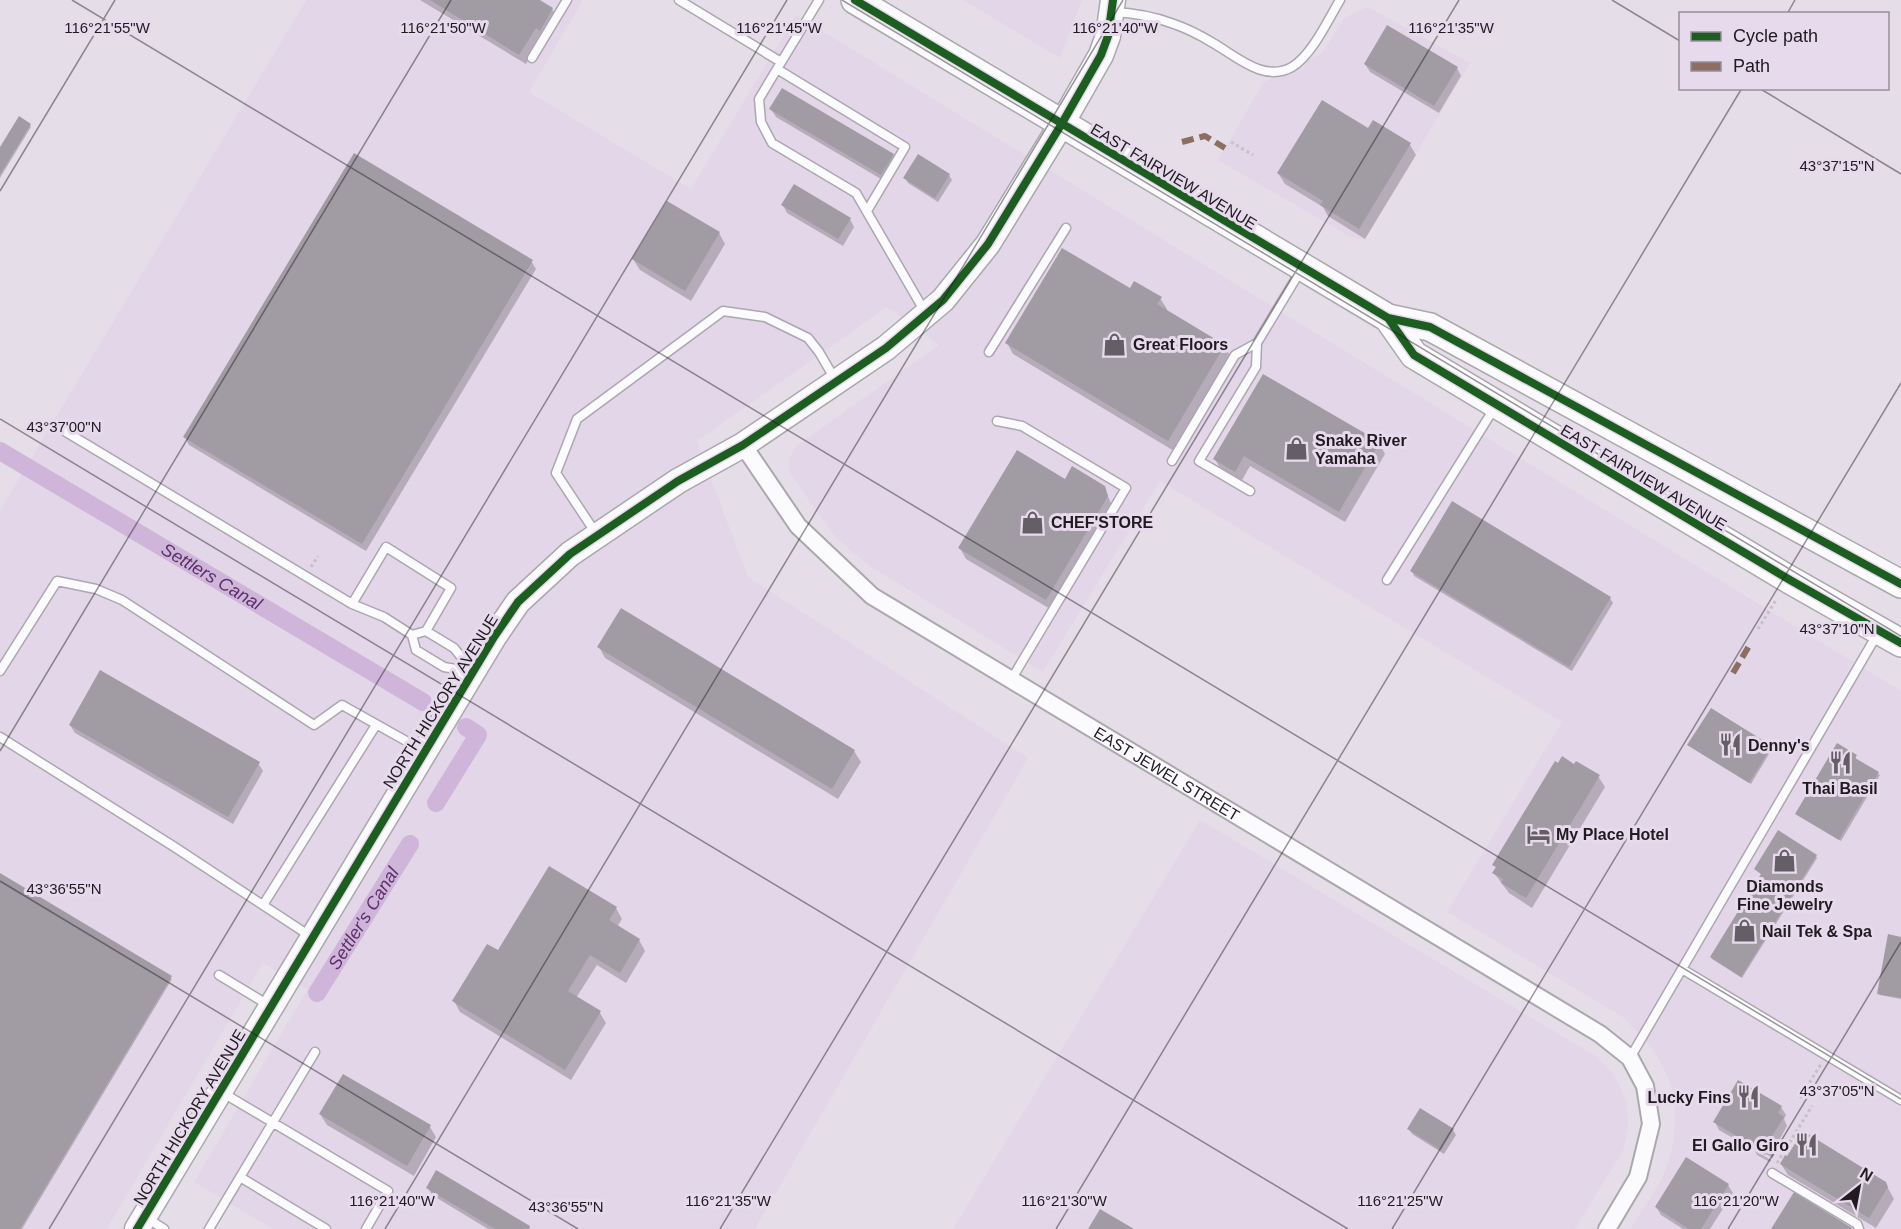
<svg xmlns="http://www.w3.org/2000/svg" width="1901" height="1229" font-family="Arial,sans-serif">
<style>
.built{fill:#e3d6e8}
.shadow{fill:#0003}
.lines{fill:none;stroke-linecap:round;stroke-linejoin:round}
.canal{stroke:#d0b5da;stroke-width:18}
.building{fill:#a19ca3}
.lane-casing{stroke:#aca7af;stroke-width:11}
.street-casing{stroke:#aca7af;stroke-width:20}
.secondary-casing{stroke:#aca7af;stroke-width:27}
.primary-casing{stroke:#aca7af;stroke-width:30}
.path{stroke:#c4c2c6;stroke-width:3;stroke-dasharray:3 3;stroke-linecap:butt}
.lane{stroke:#fbfafc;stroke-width:8}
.street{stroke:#fbfafc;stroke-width:16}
.secondary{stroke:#fbfafc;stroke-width:24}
.primary{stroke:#fbfafc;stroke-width:27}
.quiet{stroke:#8d6e63;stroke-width:6;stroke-dasharray:12 6;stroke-linecap:butt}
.cycleway-casing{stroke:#e7daec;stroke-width:11}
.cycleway{stroke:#1b5e20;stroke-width:8}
.ticks{fill:none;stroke:#1f1b21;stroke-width:1.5;stroke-opacity:0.45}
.labels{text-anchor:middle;stroke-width:6;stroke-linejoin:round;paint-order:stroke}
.street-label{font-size:16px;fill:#1f1b21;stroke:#e7daec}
.poi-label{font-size:16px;font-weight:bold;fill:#1f1b21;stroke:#e7daec;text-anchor:start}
.water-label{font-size:18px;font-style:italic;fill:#5d306c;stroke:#e7daec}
.ticks-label{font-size:15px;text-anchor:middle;fill:#1f1b21;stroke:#e7daec;stroke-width:6;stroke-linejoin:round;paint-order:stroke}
</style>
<rect width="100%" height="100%" fill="#e5dee8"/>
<path class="built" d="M306,0h277l-54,92 162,97 105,-174 1105,676v538h-271l31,-48 11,-31 3,-28 -1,-28 -9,-23 -13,-23 -29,-31 -176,-105 115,-190 -402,-241 -117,191 -175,-107 -33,-28 -46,-65 1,-15 6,-11 143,-101 -52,-38 -190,134 51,136 280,181 -273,471h-482l-79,-47 113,-192 -44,-27 -156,266h-107v-719z
M963,0h119l-22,58z
M1368,7l102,56 -105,177 -13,-2 -134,-78 46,-78 58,-29 22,-35z
M1200,820l394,235 20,19 13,29 1,26 -5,22 -48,78h-622z"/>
<path class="shadow" d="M420,0h118l14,9 7,11 -17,18 -16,26z
M1365,64l92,4 4,8 -22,37 -69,-41z
M771,109l122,46 4,8 -11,19 -110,-65z
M1373,122l37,23 6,10 -51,84 -37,-23 -5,-9 -38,-23 -7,-11 90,-43z
M30,125l1,2 -31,51v-28z
M918,156l31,19 3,5 -14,22 -30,-19 -3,-5z
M783,205l67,14 4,8 -11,19 -56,-33z
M719,233l6,11 -34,57 -51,-31 -7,-11z
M531,261l5,8 -170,282 -177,-106 -4,-8z
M1130,290l30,8 7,11 -1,2 58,35 7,11 -57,94 -161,-97 -6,-11z
M1264,376l115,67 6,11 -40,68 -95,-56 -9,16 -20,-12 -6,-11z
M1065,481l39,6 9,21 -61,102 -86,-51 -6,-11z
M1412,571l198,27 3,5 -41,68 -158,-95z
M599,647l255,104 7,11 -23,37 -233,-141z
M70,725l188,38 5,8 -30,53 -158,-91z
M1689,745l82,2 1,2 -21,35z
M1856,756v4l24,15 -39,66 -44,-27z
M1598,776l7,11 -73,121 -23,-15 -15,-20 3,-4 -3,-4z
M1816,856l1,2 -75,120 -30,-19 -1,-2 51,-82 -6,-6z
M0,875l172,104 -150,250h-22z
M616,908l6,11 -5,8 22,13 6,11 -19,32 -29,-18 -21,33 24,15 6,10 -35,57 -111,-68 -6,-11 44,-49z
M1901,938v61l-21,-4 -2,-2z
M343,1076l87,51 6,10 -22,39 -87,-51 -7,-11z
M1781,1107l5,8 -2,4 3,7 -10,18 2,3 -9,15 -13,-7 -2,-4 16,9 2,-2 -21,-12v3l-33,-19 -4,-8z
M1409,1129l44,1 3,5 -12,19 -32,-20z
M1781,1164l104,19 9,16 -18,29 -88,-53z
M1728,1185l5,8 -23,36h-27l-22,-14 -5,-8z
M428,1188l101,39 1,2h-42l-56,-34z"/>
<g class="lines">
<g class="canal">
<path id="s1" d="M0,451l423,251"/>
<path d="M436,803l42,-68 -12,-8"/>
<path id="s2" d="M317,993l93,-149"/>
</g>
</g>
<path class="building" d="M430,0h110l13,8 -13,23 -4,-3 -17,27z
M1387,25l71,42 -24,39 -70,-42z
M782,88l112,66 -13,21 -112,-66z
M1322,100l46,28 5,-8 38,23 -52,86 -39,-24 3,-4 -46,-28z
M19,116l12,8 -31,51v-28z
M354,153l179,107 -171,284 -179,-107z
M918,154l32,20 -15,24 -32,-20z
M794,184l57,34 -13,21 -57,-34z
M667,201l53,31 -35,59 -53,-32z
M1062,248l68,40 4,-7 28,16 -5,7 68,41 -57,96 -163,-98z
M1263,374l117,68 -41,70 -95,-56 -9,16 -22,-13z
M1017,450l48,29 7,-13 33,20 3,10 -62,104 -88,-52z
M1452,501l159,96 -42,70 -159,-96z
M621,608l234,142 -23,39 -235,-142z
M100,670l160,92 -32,55 -159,-92z
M1711,708l61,38 -23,37 -62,-38z
M1837,743l20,12 -2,3 24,14 -40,68 -44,-26z
M1562,756l12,8 2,-3 24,14 -74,123 -25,-15 2,-4 -11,-6 4,-6 -4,-2 63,-104 3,2z
M1778,830l39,25 -76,122 -31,-20 51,-83 -7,-5z
M549,866l68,41 -8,13 31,19 -20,34 -30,-18 -22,36 33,20 -36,59 -113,-69 35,-57 11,6z
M0,873l172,103 -152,253h-20z
M1888,934l13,3v61l-24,-4z
M343,1074l88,51 -24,41 -88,-52z
M1738,1080l44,26 -4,7 6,4 -12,19 3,2 -10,17 -15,-8 2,-2 -39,-23z
M1420,1108l34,21 -13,21 -34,-21z
M1803,1131l83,51 2,5 -19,31 -89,-54 5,-9 2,1z
M1686,1157l43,27 -28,45h-12l-34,-22z
M436,1170l94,56 -1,3h-34l-69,-41z
M1794,1192l58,36 -1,1h-80z
M1100,1209l34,20h-46z"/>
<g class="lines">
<defs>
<path id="lane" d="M679,0l102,62
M819,0l-42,69 128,78 -38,64
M1113,12c20,1 39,4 58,11 15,5 29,12 42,20 23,13 51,40 79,24 20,-12 36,-47 48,-67
M532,58l35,-58
M777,69l-18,30 2,23 11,21 84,50 69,119
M989,352l77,-124
M997,421l25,5 104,62 -115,192
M66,432l286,172 34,-57 65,41 -25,43
M1172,461l63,-106 22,-12
M1250,491l-51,-30 57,-94 1,-24 44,-73
M597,535l-41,-62 21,-54 146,-108 42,6 43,21 11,14 17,29
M1387,580l108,-173
M352,604l32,13 28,18
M426,631l28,17 19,24 -29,-5 -28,-17 -4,-15z
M0,671l57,-90 39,8 26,11 192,125 28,-20 82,46
M0,737l173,109 137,90
M263,905l113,-180
M1682,969l219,131
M219,975l51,31
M1630,1058l248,-425
M223,1093l165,98 -22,38
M1772,1173l85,51 2,5
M240,1177l86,52
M145,1217l19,12
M209,1229l106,-177"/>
<g id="street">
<path id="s3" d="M743,445l55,81 74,70 728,438 30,24 15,28 6,38 -13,53 -31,52"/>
</g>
<path id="secondary" d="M137,1229l357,-592 24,-35 52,-48 108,-73 65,-36 143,-97 57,-48 45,-56 73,-119 40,-70 7,-19 5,-36"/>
<path id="primary" d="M855,0l533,318 42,9 471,257
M1388,318l26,37 376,225 111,63"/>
</defs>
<use href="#lane" class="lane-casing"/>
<use href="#street" class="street-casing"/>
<use href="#secondary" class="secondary-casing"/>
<use href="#primary" class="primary-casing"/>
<path class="path" d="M1231,142l22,13
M311,567l7,-11
M1758,629l18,-29
M1800,1098l21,-34
M1777,1163l35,-57"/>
<use href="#lane" class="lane"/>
<use href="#street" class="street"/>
<use href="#secondary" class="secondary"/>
<use href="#primary" class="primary"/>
<path class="quiet" d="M1182,142l23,-6 20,12
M1733,673l16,-27"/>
<defs>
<path id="cycleway" d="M855,0l533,318 42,9 471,257
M1388,318l26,37 376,225 111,63
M137,1229l357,-592 24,-35 52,-48 108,-73 65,-36 143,-97 57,-48 45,-56 73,-119 40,-70 7,-19 5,-36"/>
</defs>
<use href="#cycleway" class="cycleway-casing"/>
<use href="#cycleway" class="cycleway"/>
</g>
<path class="ticks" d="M72,0l1829,1099M842,0l1059,636M1612,0l68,41M1787,14l8,-14M1759,88l142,86M0,191l115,-191M0,419l1348,810M0,751l451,-751M0,881l578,348M49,1229l738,-1229M385,1229l738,-1229M720,1229l739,-1229M1056,1229l686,-1141M1392,1229l509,-846M1728,1229l173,-287"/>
<defs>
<symbol id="shop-bare" viewBox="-9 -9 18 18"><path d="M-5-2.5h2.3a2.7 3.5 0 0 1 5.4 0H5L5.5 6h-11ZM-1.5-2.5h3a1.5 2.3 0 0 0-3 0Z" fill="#645f67" stroke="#e7daec" stroke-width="2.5" paint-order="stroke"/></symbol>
<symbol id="restaurant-bare" viewBox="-9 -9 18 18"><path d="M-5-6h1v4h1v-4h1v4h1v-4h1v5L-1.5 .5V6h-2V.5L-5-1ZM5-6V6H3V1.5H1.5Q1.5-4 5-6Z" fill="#645f67" stroke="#e7daec" stroke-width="2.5" paint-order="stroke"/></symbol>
<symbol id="hotel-bare" viewBox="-9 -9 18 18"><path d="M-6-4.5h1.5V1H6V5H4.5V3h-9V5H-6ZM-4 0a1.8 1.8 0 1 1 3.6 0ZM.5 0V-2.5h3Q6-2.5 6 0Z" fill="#645f67" stroke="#e7daec" stroke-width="2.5" paint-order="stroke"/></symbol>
</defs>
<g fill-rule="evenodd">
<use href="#shop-bare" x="1098" y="328" width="33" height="33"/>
<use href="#shop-bare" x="1280" y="432" width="33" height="33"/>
<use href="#shop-bare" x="1016" y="506" width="33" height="33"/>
<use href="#restaurant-bare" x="1714" y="728" width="33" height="33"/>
<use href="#restaurant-bare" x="1824" y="746" width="33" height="33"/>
<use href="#hotel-bare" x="1522" y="818" width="33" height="33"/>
<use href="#shop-bare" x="1768" y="844" width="33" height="33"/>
<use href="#shop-bare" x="1728" y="914" width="33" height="33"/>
<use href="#restaurant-bare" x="1732" y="1080" width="33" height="33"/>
<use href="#restaurant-bare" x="1790" y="1128" width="33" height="33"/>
</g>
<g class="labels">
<g class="street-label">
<text transform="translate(1174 176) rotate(31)" y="6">EAST FAIRVIEW AVENUE</text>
<text transform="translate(1644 477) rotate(31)" y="6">EAST FAIRVIEW AVENUE</text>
<text transform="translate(440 701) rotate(-58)" y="6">NORTH HICKORY AVENUE</text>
<text dy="6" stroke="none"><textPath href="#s3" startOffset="544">EAST JEWEL STREET</textPath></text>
<text transform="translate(189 1117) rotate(-59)" y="6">NORTH HICKORY AVENUE</text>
</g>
<g class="poi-label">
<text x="1133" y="350">Great Floors</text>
<text x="1315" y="446">Snake River<tspan x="1315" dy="18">Yamaha</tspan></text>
<text x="1051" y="528">CHEF'STORE</text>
<text x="1748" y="751">Denny's</text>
<text x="1840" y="794" text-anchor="middle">Thai Basil</text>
<text x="1556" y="840">My Place Hotel</text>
<text x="1785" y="892" text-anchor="middle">Diamonds<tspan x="1785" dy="18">Fine Jewelry</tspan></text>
<text x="1762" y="937">Nail Tek &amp; Spa</text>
<text x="1731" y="1103" text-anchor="end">Lucky Fins</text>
<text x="1789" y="1151" text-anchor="end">El Gallo Giro</text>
</g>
<g class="water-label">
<text dy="6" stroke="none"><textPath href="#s1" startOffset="246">Settlers Canal</textPath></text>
<text dy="6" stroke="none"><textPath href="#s2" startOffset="88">Settler's Canal</textPath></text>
</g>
</g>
<g class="ticks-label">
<text x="107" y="33">116°21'55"W</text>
<text x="443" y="33">116°21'50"W</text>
<text x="779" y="33">116°21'45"W</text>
<text x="1115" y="33">116°21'40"W</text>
<text x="1451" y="33">116°21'35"W</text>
<text x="1837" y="171">43°37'15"N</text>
<text x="64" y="432">43°37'00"N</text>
<text x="1837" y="634">43°37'10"N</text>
<text x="64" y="894">43°36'55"N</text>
<text x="1837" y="1096">43°37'05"N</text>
<text x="392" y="1206">116°21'40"W</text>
<text x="728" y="1206">116°21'35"W</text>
<text x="1064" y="1206">116°21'30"W</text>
<text x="1400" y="1206">116°21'25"W</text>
<text x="1736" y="1206">116°21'20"W</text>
<text x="566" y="1212">43°36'55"N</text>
</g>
<rect x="1679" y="12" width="210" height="78" fill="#e7daec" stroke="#978e9b" stroke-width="1.5"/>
<rect x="1691" y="32" width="30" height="9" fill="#1b5e20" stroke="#978e9b" stroke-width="1.5"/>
<text x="1733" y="42" font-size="18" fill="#1f1b21">Cycle path</text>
<rect x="1691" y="62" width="30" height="9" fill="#8d6e63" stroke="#978e9b" stroke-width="1.5"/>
<text x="1733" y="72" font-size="18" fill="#1f1b21">Path</text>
<g transform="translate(1859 1187) rotate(31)" stroke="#e7daec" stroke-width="4.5" paint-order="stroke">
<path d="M0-4.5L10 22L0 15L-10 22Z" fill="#1f1b21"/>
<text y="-9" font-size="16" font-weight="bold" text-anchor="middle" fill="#1f1b21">N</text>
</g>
</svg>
